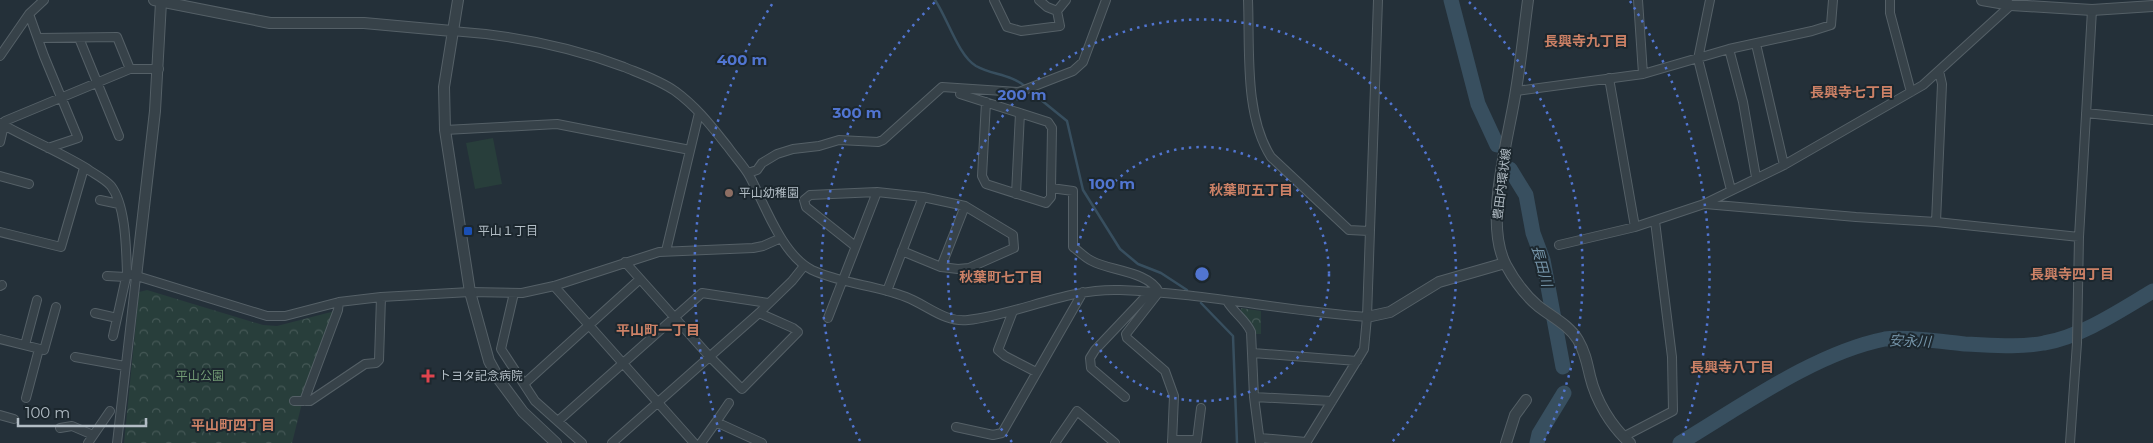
<svg xmlns="http://www.w3.org/2000/svg" width="2153" height="443" font-family="Montserrat,'Noto Sans JP',sans-serif">
<style>
.grass{fill:#283e3b}
.park{fill:url(#park-crowns)}
.lines{fill:none;stroke-linecap:round;stroke-linejoin:round}
.stream{stroke:#384f5f;stroke-width:2.5}
.river{stroke:#384f5f;stroke-width:15}
.minor-casing{stroke:#556067;stroke-width:10}
.tertiary-casing{stroke:#556067;stroke-width:12}
.minor{stroke:#374249;stroke-width:8}
.tertiary{stroke:#374249;stroke-width:10}
.ring{fill:none;stroke:#5175d1;stroke-width:2.5;stroke-dasharray:2.5 5}
.education-dot{fill:#8d6e63;stroke:#1c272e;stroke-width:2}
.transit-dot{fill:#1a4fb4;stroke:#1c272e;stroke-width:2}
.health-dot{fill:#e0444e;stroke:#1c272e;stroke-width:2}
.labels{text-anchor:middle;stroke-width:4;stroke-linejoin:round;paint-order:stroke}
.street-label{font-size:12px;fill:#b2bdc5;stroke:#1c272e}
.poi-label{font-size:12px;fill:#b2bdc5;stroke:#1c272e;text-anchor:start}
.park-label{font-size:12px;fill:#729a74;stroke:#1c272e}
.neighbourhood-label{font-size:14px;font-weight:bold;fill:#cc8166;stroke:#1c272e}
.water-label{font-size:14px;font-style:italic;fill:#7493a7;stroke:#1c272e}
.centre{fill:#5175d1;stroke:#1c272e;stroke-width:2.5}
.ring-label{font-size:15px;text-anchor:middle;font-weight:bold;fill:#5175d1;stroke:#1c272e;stroke-width:4;stroke-linejoin:round;paint-order:stroke}
</style>
<defs>
<pattern id="park-crowns" width="20" height="18" patternUnits="userSpaceOnUse" patternTransform="scale(1.25)"><rect width="20" height="18" fill="#283e3b"/><path d="M2 6a3 3 0 1 1 6 0M12 15a3 3 0 1 1 6 0" fill="none" stroke="#455856"/></pattern>
</defs>
<rect width="100%" height="100%" fill="#243039"/>
<path class="grass" d="M493,138l9,46 -27,5 -9,-46z"/>
<path class="park" d="M147,290l116,35 14,1 58,-15 -32,88 -11,44h-168l15,-151z
M1241,308l20,3v23h-6l-2,-9 -12,-11z"/>
<g class="lines">
<path class="stream" d="M935,0c13,19 23,55 41,66 16,9 35,8 50,21
M1030,91l37,30 16,69 37,59 18,15 23,9 26,17
M1201,303l32,33 4,107"/>
<path class="river" d="M1451,0l27,104 19,41
M1510,169l16,26 7,38 10,27 20,107
M1537,443l2,-9 25,-41
M1680,443c62,-37 135,-90 205,-104 19,-3 59,3 80,5 26,1 53,4 79,-1 37,-6 77,-33 109,-52"/>
<defs>
<path id="minor" d="M44,0l-15,14 15,42 34,82 -30,10
M994,0l13,27 14,4 39,-5 -3,-15 9,-11
M1039,0l8,7 10,4
M1248,0c2,49 -4,115 23,157l78,73 20,1
M1638,0l5,74
M1710,0l-12,59 33,131
M1890,0v13l21,79
M452,31c58,4 117,15 172,36 17,7 35,13 51,24 22,16 37,36 53,56 7,10 16,19 22,30 15,28 32,78 62,93 30,14 64,15 94,27 21,8 39,26 62,23 52,-6 99,-32 152,-30 83,3 164,21 247,27
M38,38l79,-1 13,32
M79,38l40,98
M1756,44l28,121
M1729,49l14,53 13,75
M0,56l29,-42
M1609,78l26,149
M1516,91l127,-17 86,-25 83,-18 19,-6 2,-25
M960,94l88,28 4,6 -1,60
M986,102l-4,74 4,8 60,19 5,-6v-9l22,3v56c6,4 12,11 19,14 18,10 56,10 67,31
M2086,113l67,7
M0,123c28,16 58,28 86,45 8,6 18,10 25,18 15,20 15,62 16,87l140,43h18l54,-14 42,-5 89,-5 52,1 32,-7 105,-34 94,-4 10,-2 18,-8
M445,130l112,-6 133,26
M0,142l5,-21 125,-52h29
M748,173l9,-3 5,-7 15,-9 16,-5 26,-3 20,-6 39,2 5,-2 59,-53 77,5 54,-21 10,-9 23,-62
M0,176l29,8
M1016,194l4,-81
M100,200l19,4
M1705,204l151,13 80,5 143,15
M1936,222l6,-138 -3,-13
M0,232l61,15 23,-79
M1559,245l76,-18 69,-23 80,-39 139,-80 88,-80
M855,246l-49,-39 -2,-7 6,-5 67,-3
M666,251l33,-138
M902,251l39,16 17,2 11,-1 45,-20 -1,-13 -48,-29 -42,-9
M625,262l84,94 33,33 56,-57 -5,-4 -34,-15
M941,267l24,-61
M107,276l19,1
M0,286l2,-1
M554,286l140,157
M1159,292l-33,42 1,4 38,33 9,25 -2,47
M514,293l-13,56 34,52 47,42
M1227,301c7,12 19,19 24,31l3,65 6,46
M1013,311l-15,39 7,6 31,16
M95,313l22,5
M828,318l49,-126 46,5 -36,94
M113,336l14,-63
M0,339l44,11 12,-43
M25,345l12,-45
M1253,353l104,8
M75,357l50,9
M524,384l116,-105
M1125,397l-34,-29 -1,-10 5,-8 55,-58
M1254,397l78,4
M26,398l13,-49
M294,401h16l55,-37 11,-1 3,-3 2,-63
M304,401l34,-91 1,-8
M0,415l14,4
M558,421l144,-128 66,10
M716,422l13,-19
M956,427l37,8 9,-2 81,-141
M60,428l12,-2 21,9
M1623,437l50,-26 -1,-54 -17,-136
M1260,438l46,4
M1172,440h25l4,-32
M88,443l22,-32
M117,443l19,-166
M612,443l147,-130 33,-32 12,-15
M701,443l15,-21 46,21
M1055,443l22,-32 38,32
M1306,443l58,-94 3,-32 11,-317
M2070,443l7,-100 2,-106 13,-227"/>
<path id="tertiary" d="M154,0l116,23h94l88,8
M458,0l-14,87 1,43 25,162 19,69 11,20 23,31 33,31
M1528,0c-4,30 -7,60 -12,90 -7,47 -33,132 -10,175 8,15 19,30 32,41 14,11 31,19 40,34 7,12 9,23 12,36 6,25 21,50 40,67
M1982,0l29,5 81,5 61,-4
M136,277l19,-166 6,-109
M1367,317l23,-5 49,-30 66,-19
M1506,443l9,-28 11,-15"/>
</defs>
<use href="#minor" class="minor-casing"/>
<use href="#tertiary" class="tertiary-casing"/>
<use href="#minor" class="minor"/>
<use href="#tertiary" class="tertiary"/>
</g>
<g class="ring">
<circle cx="1202" cy="274" r="127"/>
<path d="M1012 442A254 254 0 1 1 1392 442"/>
<path d="M860 441A381 381 0 0 1 935 2M1469 2A381 381 0 0 1 1544 441"/>
<path d="M722 439A508 508 0 0 1 774 1M1630 1A508 508 0 0 1 1682 439"/>
</g>
<circle class="education-dot" cx="729" cy="193" r="5"/>
<rect class="transit-dot" x="463" y="226" width="10" height="10" rx="2.5"/>
<path class="health-dot" d="M425.5 368.5h5v5h5v5h-5v5h-5v-5h-5v-5h5z"/>
<g class="labels">
<g class="street-label">
<text transform="translate(1502 184) rotate(-83)" y="4">豊田内環状線</text>
</g>
<g class="poi-label">
<text x="739" y="197">平山幼稚園</text>
<text x="478" y="235">平山１丁目</text>
<text x="439" y="380">トヨタ記念病院</text>
</g>
<g class="park-label">
<text x="200" y="380">平山公園</text>
</g>
<g class="neighbourhood-label">
<text x="1586" y="46">長興寺九丁目</text>
<text x="1852" y="97">長興寺七丁目</text>
<text x="1251" y="195">秋葉町五丁目</text>
<text x="2072" y="279">長興寺四丁目</text>
<text x="1001" y="282">秋葉町七丁目</text>
<text x="658" y="335">平山町一丁目</text>
<text x="1732" y="372">長興寺八丁目</text>
<text x="233" y="430">平山町四丁目</text>
</g>
<g class="water-label">
<text transform="translate(1542 266) rotate(75)" y="5">長田川</text>
<text transform="translate(1910 341) rotate(2)" y="5">安永川</text>
</g>
</g>
<circle cx="1202" cy="274" r="8" class="centre"/>
<g class="ring-label">
<text x="742" y="65">400 m</text>
<text x="1022" y="100">200 m</text>
<text x="857" y="118">300 m</text>
<text x="1112" y="189">100 m</text>
</g>
<path d="M18 418v8h128v-8" fill="none" stroke="#b2bdc5" stroke-width="2.5"/>
<text x="25" y="418" font-size="15" fill="#b2bdc5" stroke="#1c272e" stroke-width="4" paint-order="stroke">100 m</text>
</svg>
